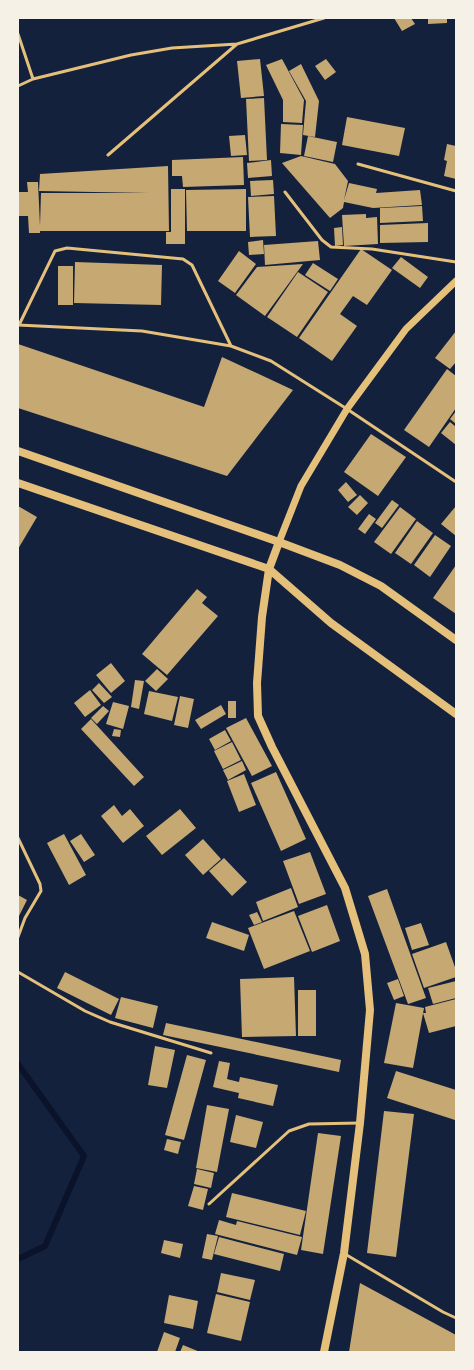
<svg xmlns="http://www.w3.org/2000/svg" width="474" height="1370" font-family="Inter,sans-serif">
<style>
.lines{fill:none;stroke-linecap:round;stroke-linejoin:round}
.stream{stroke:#0b132b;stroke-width:6}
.building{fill:#c6a872}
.service{stroke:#e5c07b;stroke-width:3}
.tertiary{stroke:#e5c07b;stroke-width:7}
.secondary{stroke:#e5c07b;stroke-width:8}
</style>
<rect width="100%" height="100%" fill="#14213d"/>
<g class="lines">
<path class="stream" d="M18,1064l66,92 -39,90 -27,13"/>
</g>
<path class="building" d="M394,18h17l4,6 -13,7z
M428,18h19v5l-19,1z
M260,59l4,37 -23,2 -4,-37z
M282,59l22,41 -2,23 -19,-1v-22l-17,-35z
M326,59l10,13 -11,8 -10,-14z
M301,64l18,37 -4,36 -12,-2 3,-34 -17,-30z
M264,98l3,62 -18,1 -3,-62z
M347,117l58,11 -6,28 -57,-11z
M281,124l22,1 -2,30 -21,-2z
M245,135l2,20 -16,1 -2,-20z
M308,136l29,6 -4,20 -29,-6z
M447,144l9,2v33l-12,-3 3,-15 -3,-1z
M301,156l34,8 13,17 -4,19 5,-17 28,6 -1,4 44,-3 2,15 -49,3 -29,-6 -1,6 -13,10 -48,-55z
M243,157l1,28 -61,2 -1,-11h-10v-16z
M271,160l1,16 -24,2 -1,-15z
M168,166l1,65h-129v2h-11l-1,-17h-9l-1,-24h10l-1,-10h11l2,44 1,-33h108l-110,-2 1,-17z
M273,180l1,14 -23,2 -1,-15z
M171,189h14v55h-19v-12h5z
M246,189v42h-59l-1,-41z
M274,196l2,40 -26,1 -2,-40z
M422,206l1,15 -43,2v-15z
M366,214v4l11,-1 1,27 -34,2 -2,-31z
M428,223v19l-48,1v-18z
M342,227l1,18 -8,1 -1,-18z
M263,240l1,14 -15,1 -1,-13z
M318,241l2,19 -55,5 -1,-20z
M361,249l31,21 -25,35 -14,-9 -13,18 17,12 -25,35 -33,-23z
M239,251l17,13 -21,29 -17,-12z
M401,257l27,20 -8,11 -28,-20z
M75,262l87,3 -1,40 -87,-2z
M313,263l25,16 -8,12 -25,-16z
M303,264l-38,52 -29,-21 21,-28z
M58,266h15v39h-15z
M298,272l30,20 -31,45 -30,-20z
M456,331v31l-6,7 -15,-11z
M18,344l186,63 18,-50 71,33 -66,86 -209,-68z
M447,369l9,7v32l-27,39 -25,-17z
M456,411v13l-6,-5z
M450,422l6,5v18l-15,-12z
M371,434l35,23 -28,39 -34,-24z
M346,482l11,13 -9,7 -10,-12z
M360,495l8,8 -11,12 -9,-8z
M392,500l7,5 -17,23 -7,-5z
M18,506l19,11 -19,32z
M456,506v30l-15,-12z
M400,507l16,12 -25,35 -17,-12z
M369,514l7,5 -11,15 -7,-5z
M417,521l16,12 -22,31 -16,-11z
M435,535l16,11 -21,31 -16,-12z
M456,565v49l-23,-16z
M197,589l10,8 -5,6 16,13 -51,59 -25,-21z
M111,663l14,18 -14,12 -15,-18z
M157,669l11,10 -12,12 -11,-10z
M135,680l9,1 -5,28 -8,-2z
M99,683l13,14 -8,6 -12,-13z
M90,690l11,15 -16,12 -11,-14z
M149,691l29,6 -6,24 -28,-7z
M180,696l14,3 -6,29 -14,-3z
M228,701h8v17h-8z
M113,702l16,4 -6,23 -17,-5z
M221,705l5,9 -25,15 -6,-9z
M103,706l6,5 -12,13 -6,-6z
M246,718l26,48 -20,10 -26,-48z
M91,719l53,58 -10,9 -53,-57z
M114,729l7,1 -1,7 -8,-1z
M225,730l6,11 -16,9 -6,-11z
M232,742l9,18 -18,9 -9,-18z
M242,761l4,9 -18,10 -5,-10z
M276,772l30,67 -25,12 -30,-68z
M244,774l12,31 -17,7 -12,-31z
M114,805l8,11 8,-7 14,17 -21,17 -22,-27z
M180,809l16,19 -34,27 -16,-19z
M64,834l22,41 -17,10 -22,-42z
M81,834l14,21 -11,7 -14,-21z
M203,839l18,20 -18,16 -18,-20z
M310,852l16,42 -27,10 -16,-43z
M224,858l23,24 -15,14 -23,-25z
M291,888l7,19 -35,14 -7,-19z
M387,889l39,109 -18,6 -40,-108z
M18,895l9,5 -9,18z
M327,905l13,36 -28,11 -14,-36z
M294,911l16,40 -46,18 -16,-41z
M257,912l5,10 -8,3 -5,-10z
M212,922l37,13 -5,16 -38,-13z
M421,923l8,22 -17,5 -7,-22z
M446,942l10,28v7l-32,11 -12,-34z
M65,972l54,27 -8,16 -54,-27z
M294,977l2,59 -54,1 -2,-58z
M398,979l6,17 -10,4 -7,-17z
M456,981v17l-23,6 -5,-16z
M298,990h18v46h-18z
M121,997l37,9 -5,22 -38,-10z
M456,999v27l-27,7 -6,-20h3l-1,-6z
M396,1003l28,5 -11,60 -29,-5z
M166,1023l175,37 -2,12 -176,-37z
M155,1046l20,4 -8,38 -19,-3z
M187,1055l19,5 -22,80 -19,-5z
M219,1061l11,2 -3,16 12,3 1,-5 38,8 -5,21 -35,-8 1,-5 -26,-6z
M396,1071l60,19 -1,30 -68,-22z
M207,1105l22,4 -12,63 -21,-4z
M384,1111l30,3 -18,143 -29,-4z
M236,1115l27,7 -7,26 -26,-6z
M318,1133l23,3 -18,118 -22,-4z
M167,1139l14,3 -3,12 -14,-4z
M197,1169l17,4 -3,15 -17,-4z
M194,1186l14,3 -5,21 -15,-4z
M232,1193l74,18 -6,24 -74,-18z
M219,1220l17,5 1,-4 65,16 -5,18 -82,-21z
M207,1234l11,2 -6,24 -10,-2z
M219,1237l65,17 -4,17 -66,-17z
M164,1240l19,4 -3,14 -19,-5z
M221,1273l34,7 -5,20 -33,-8z
M360,1283l96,52 -1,17h-106z
M216,1294l34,8 -9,39 -34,-8z
M169,1295l29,6 -5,28 -29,-6z
M164,1332l16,6 -5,14h-18z
M183,1345l17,7h-20z"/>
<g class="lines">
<path class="service" d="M18,34l15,45 98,-24 41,-7 65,-4
M18,86l15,-7
M108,155l129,-111 87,-26
M358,164l98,27
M285,192l37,48 9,7 41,2 84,13
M18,325l124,6 89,15 40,15 76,48 109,73
M19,325l36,-74 12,-3 116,11 9,6 39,81
M18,838l22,46 1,7 -3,5 -13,22 -7,19
M18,972l67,39 25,11 101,31
M209,1204l80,-73 20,-7 51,-1
M345,1254l98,58 13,6"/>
<path class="tertiary" d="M279,542l22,-56 46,-77 59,-80 50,-48"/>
<path class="secondary" d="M18,451l261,91 61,23 41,21 75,54
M18,483l251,86 62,54 125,91
M279,542l-10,27 -7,48 -5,66 1,33 14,31 73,141 20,66 5,56 -10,113 -16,130 -20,99"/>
</g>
<rect width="474" height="1370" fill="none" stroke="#f6f1e7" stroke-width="38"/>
</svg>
